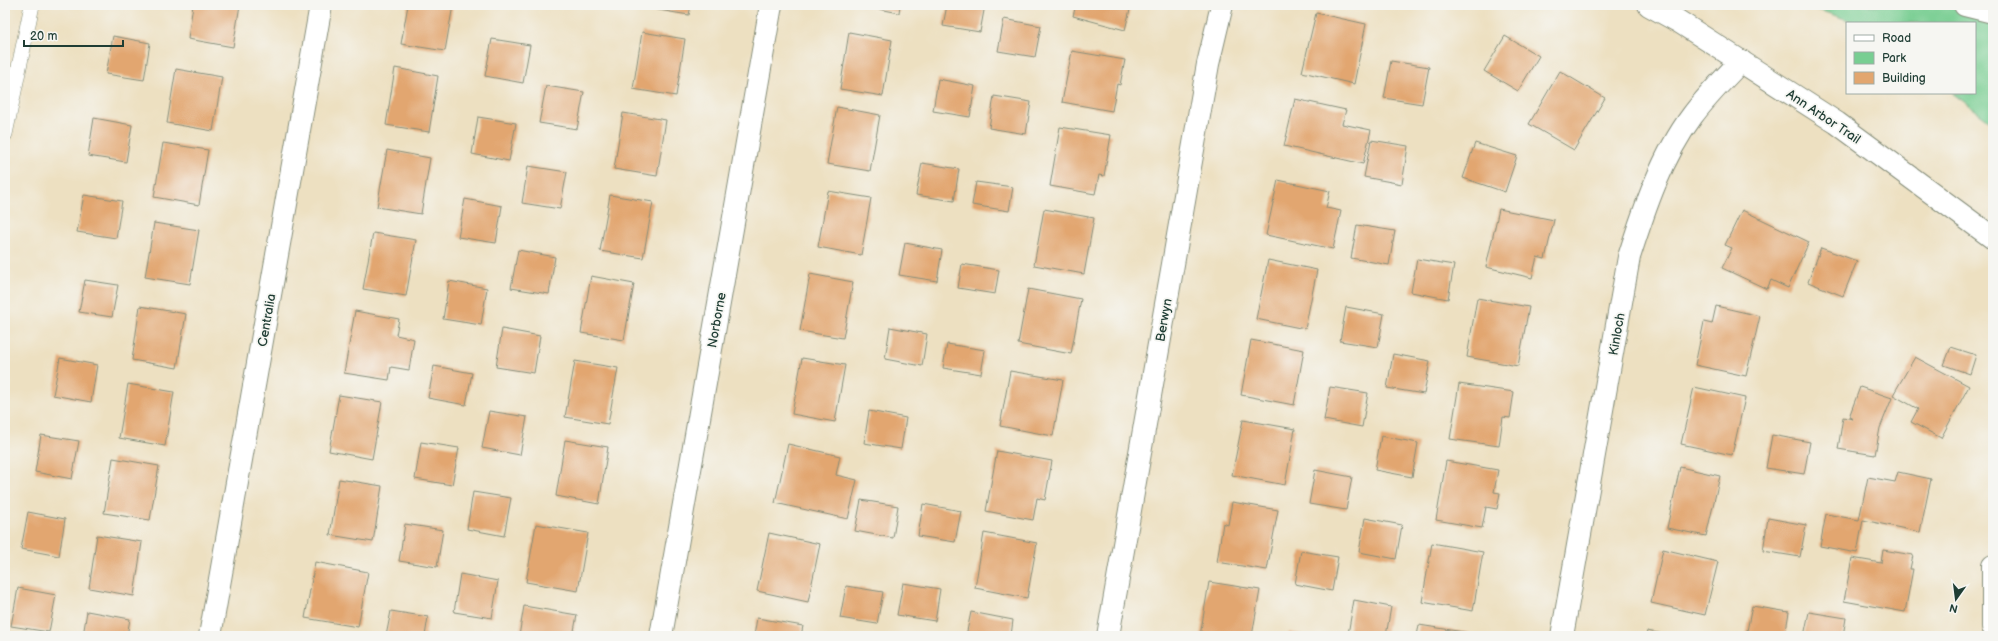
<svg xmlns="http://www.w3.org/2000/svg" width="1998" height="641" font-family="'Balsamiq Sans',sans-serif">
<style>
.green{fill:#78ce92;stroke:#4c8663}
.building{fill:#e2a66f}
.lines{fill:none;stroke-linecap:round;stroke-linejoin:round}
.service-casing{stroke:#868e7a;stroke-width:16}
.minor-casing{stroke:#868e7a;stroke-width:24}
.tertiary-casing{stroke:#868e7a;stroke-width:24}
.service{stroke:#fff;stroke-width:15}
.minor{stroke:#fff;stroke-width:22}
.tertiary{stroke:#fff;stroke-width:22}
.labels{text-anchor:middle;stroke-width:3.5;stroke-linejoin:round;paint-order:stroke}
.street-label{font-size:13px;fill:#1f3d34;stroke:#f6f6f2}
</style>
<rect width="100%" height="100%" fill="#f6f6f2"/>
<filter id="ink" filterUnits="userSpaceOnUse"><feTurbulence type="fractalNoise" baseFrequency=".025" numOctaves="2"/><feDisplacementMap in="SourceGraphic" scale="8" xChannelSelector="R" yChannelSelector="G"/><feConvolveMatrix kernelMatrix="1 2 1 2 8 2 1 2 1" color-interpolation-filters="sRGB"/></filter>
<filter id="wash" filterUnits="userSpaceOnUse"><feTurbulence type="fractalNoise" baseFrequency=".012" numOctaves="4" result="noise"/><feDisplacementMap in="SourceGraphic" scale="16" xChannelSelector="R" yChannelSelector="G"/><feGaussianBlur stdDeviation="0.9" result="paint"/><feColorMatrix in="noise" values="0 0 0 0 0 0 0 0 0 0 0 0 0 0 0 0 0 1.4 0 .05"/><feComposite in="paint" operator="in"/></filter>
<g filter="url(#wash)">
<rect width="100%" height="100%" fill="#ede0c1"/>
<path class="green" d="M1804,5h189v118l-41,-30h23v-70h-118z"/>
<g id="blocks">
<path class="building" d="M193,5h47l-7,42 -45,-8z
M408,5h45l-8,46 -44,-7z
M647,5h44l-2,10 -43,-7z
M860,5h40l-1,8z
M947,5h38l-5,27 -37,-6z
M1076,5h55l-6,25 -52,-14z
M1316,13l50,11 -12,60 -52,-12z
M1004,19l37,7 -6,31 -37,-6z
M642,32l43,7 -9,57 -43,-7z
M849,32l43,8 -9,56 -43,-7z
M113,36l37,7 -6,37 -38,-6z
M1505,36l34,20 -21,35 -34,-20z
M492,39l38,6 -7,38 -38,-7z
M1072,51l53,9 -5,25 -3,-1 -5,27 -50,-9z
M1391,61l38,6 -7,37 -38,-6z
M395,68l43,8 -9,56 -43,-7z
M176,69l46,8 -9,54 -46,-8z
M1560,71l45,27 -31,52 -45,-26z
M938,79l37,7 -5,31 -37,-6z
M546,86l38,6 -7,37 -38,-6z
M994,96l37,6 -5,32 -37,-6z
M1295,99l51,11 -4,14 29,6 -8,34 -79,-18z
M837,107l43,8 -10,56 -43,-7z
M623,113l43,7 -9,56 -43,-7z
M478,117l38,6 -7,38 -37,-7z
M94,118l38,7 -6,37 -38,-6z
M1060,127l51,8 -7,41 -5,-1 -4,19 -45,-8z
M1371,140l37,6 -6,38 -38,-7z
M163,143l45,7 -9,55 -45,-8z
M1475,143l42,13 -12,36 -42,-14z
M387,150l43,8 -9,56 -44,-7z
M922,163l37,6 -5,32 -38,-6z
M528,166l39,6 -7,37 -38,-6z
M1278,180l52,11 -4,17 15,3 -8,38 -67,-14z
M976,182l37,5 -4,24 -37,-6z
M828,191l43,7 -10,57 -43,-8z
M84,195l38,6 -6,37 -39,-6z
M610,195l43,7 -10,56 -43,-7z
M465,199l37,7 -6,37 -38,-6z
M1044,209l50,9 -10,56 -50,-9z
M1499,209l55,11 -9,39 -8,-2 -5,21 -46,-11z
M1742,210l67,32 -21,46 -17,-8 -4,9 -45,-21 10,-20 -7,-3z
M154,223l45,7 -9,54 -45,-7z
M1357,225l38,6 -6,34 -38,-7z
M373,233l43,7 -10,56 -43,-7z
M905,243l37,7 -5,31 -38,-6z
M1821,248l36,13 -14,35 -35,-14z
M518,250l37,7 -6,37 -38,-6z
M1417,259l37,6 -6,34 -37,-7z
M1268,260l49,10 -12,59 -49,-10z
M962,264l37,6 -4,24 -37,-6z
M810,274l43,8 -10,56 -43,-7z
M591,276l43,8 -10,56 -43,-7z
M85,280l33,5 -6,32 -33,-5z
M449,281l38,7 -6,37 -38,-6z
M1028,289l53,10 -10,55 -53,-10z
M1477,298l52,9 -11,59 -51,-9z
M140,306l46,8 -9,54 -45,-8z
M1716,306l44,10 -14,60 -51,-11 9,-43 8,2z
M1346,307l38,7 -6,33 -38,-6z
M355,311l44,8 -3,16 18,4 -5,31 -18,-3 -2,13 -45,-7z
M890,327l37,7 -5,32 -37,-7z
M502,329l38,7 -6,37 -38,-6z
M1251,340l53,10 -10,55 -53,-10z
M947,344l38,6 -4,24 -38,-6z
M1951,347l25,8 -6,19 -26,-9z
M1393,354l37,7 -6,33 -37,-6z
M1915,357l54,29 -28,52 -30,-16 7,-13 -25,-14z
M60,358l37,7 -6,37 -38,-7z
M802,358l43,7 -10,57 -43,-8z
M575,361l43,7 -10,56 -43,-7z
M434,366l38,7 -6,32 -38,-7z
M1010,371l53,9 -10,56 -53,-10z
M128,384l46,8 -9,54 -46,-8z
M1459,384l55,8 -4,26 -7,-1 -4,29 -49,-7z
M1330,387l38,6 -6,34 -38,-7z
M1694,387l51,11 -13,57 -51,-11z
M1860,387l32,11 -12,30 -5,27 -37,-6 5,-32 10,2 -4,-2z
M339,395l43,7 -10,57 -43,-8z
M489,411l38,6 -7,38 -38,-7z
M869,411l37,7 -5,31 -37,-6z
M1243,420l52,9 -10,56 -53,-10z
M41,435l38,6 -7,38 -37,-7z
M1772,435l38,7 -6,32 -38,-6z
M1381,436l37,7 -6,34 -37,-7z
M565,440l43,7 -9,57 -43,-8z
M421,442l38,6 -7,37 -37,-6z
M788,444l52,12 -4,19 21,5 -9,39 -73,-16z
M997,451l55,10 -7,39 -8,-2 -4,22 -47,-9z
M113,458l46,8 -9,54 -46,-7z
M1446,461l52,9 -4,22 6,1 -3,16 -11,-2 -4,21 -46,-8z
M1680,467l40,9 -14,60 -39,-8z
M1315,470l37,7 -6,33 -37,-6z
M1898,472l33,7 -11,53 -57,-12 -6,33 -37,-7 6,-32 33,6 9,-43 27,5z
M339,479l43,7 -9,56 -43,-7z
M473,492l38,6 -7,38 -37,-7z
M861,500l37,6 -5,32 -38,-7z
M1232,502l46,8 -11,60 -50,-8 6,-39 5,2z
M923,504l38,7 -6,31 -37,-6z
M28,512l37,7 -6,37 -38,-7z
M1365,518l37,7 -6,34 -37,-7z
M1768,518l38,7 -6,32 -37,-6z
M405,524l38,6 -6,37 -38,-6z
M536,524l52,9 -10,58 -52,-9z
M769,533l51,11 -12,58 -51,-11z
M984,533l53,10 -10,55 -52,-10z
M97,535l45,7 -8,54 -45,-8z
M1432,543l51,9 -10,59 -51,-9z
M1663,549l55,13 -13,53 -54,-12z
M1883,550l30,5 -3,14h3l-8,43 -61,-11 8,-43 29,5z
M1301,551l37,6 -6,34 -37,-7z
M315,562l53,10 -10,55 -53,-9z
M460,574l38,7 -6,37 -38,-6z
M1209,582l51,8 -8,46h-52z
M903,583l37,6 -5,32 -38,-6z
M846,586l37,6 -6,32 -37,-6z
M18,588l38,7 -7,37 -38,-6z
M1354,600l37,7 -5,29 -38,-2z
M524,606l53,9 -4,21h-54z
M1752,606l37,6 -4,24h-39z
M87,611l43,8 -3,17h-44z
M391,611l37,6 -3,19h-39z
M971,612l42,8 -2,16h-45z
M1809,612l37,6 -3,18h-39z
M757,618l46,8 -2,10h-47z
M1419,625l51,8v3h-53z
M1647,631l22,4 -1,1h-22z
M1289,632l16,3v1h-17z"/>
</g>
</g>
<g filter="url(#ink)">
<use href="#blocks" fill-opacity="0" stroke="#868e7a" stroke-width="1"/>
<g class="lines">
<defs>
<path id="service" d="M5,134l27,-129"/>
<path id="minor" d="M1993,566v61
M210,636l111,-631
M661,636l110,-631
M1108,636l100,-572 14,-59
M1562,636l67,-379c15,-47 33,-101 63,-141 14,-19 32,-37 49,-55"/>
<path id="tertiary" d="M1649,5l29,16 159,102 156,115
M1965,5l28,7"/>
</defs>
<use href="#service" class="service-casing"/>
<use href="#minor" class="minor-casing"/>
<use href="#tertiary" class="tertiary-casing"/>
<use href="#service" class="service"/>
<use href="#minor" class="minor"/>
<use href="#tertiary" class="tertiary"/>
</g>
</g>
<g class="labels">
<g class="street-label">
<text transform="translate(1824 116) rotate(34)" y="5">Ann Arbor Trail</text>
<text transform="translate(266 320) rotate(-80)" y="5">Centralia</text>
<text transform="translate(716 320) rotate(-80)" y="5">Norborne</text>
<text transform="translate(1163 320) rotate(-80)" y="5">Berwyn</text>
<text transform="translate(1616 334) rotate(-80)" y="5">Kinloch</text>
</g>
</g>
<rect width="1998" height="641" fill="none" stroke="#f6f6f2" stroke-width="20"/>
<rect x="1846" y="22" width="130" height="72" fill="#f6f6f2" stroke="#a0aca6"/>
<rect x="1854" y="35" width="20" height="6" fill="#ffffff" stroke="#a0aca6"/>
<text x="1882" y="42" font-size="12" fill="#1f3d34">Road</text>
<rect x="1854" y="52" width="20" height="12" fill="#78ce92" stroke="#a0aca6"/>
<text x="1882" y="62" font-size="12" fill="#1f3d34">Park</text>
<rect x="1854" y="72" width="20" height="12" fill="#e2a66f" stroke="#a0aca6"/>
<text x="1882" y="82" font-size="12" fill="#1f3d34">Building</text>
<g transform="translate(1956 599) rotate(194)" stroke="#f6f6f2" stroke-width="3" paint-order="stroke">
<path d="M0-3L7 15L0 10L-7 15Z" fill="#1f3d34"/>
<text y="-6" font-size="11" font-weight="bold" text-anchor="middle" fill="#1f3d34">N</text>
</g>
<path d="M24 40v6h99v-6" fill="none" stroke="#1f3d34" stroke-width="2"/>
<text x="30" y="40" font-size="12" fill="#1f3d34" stroke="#f6f6f2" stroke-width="3" paint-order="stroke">20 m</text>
</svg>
